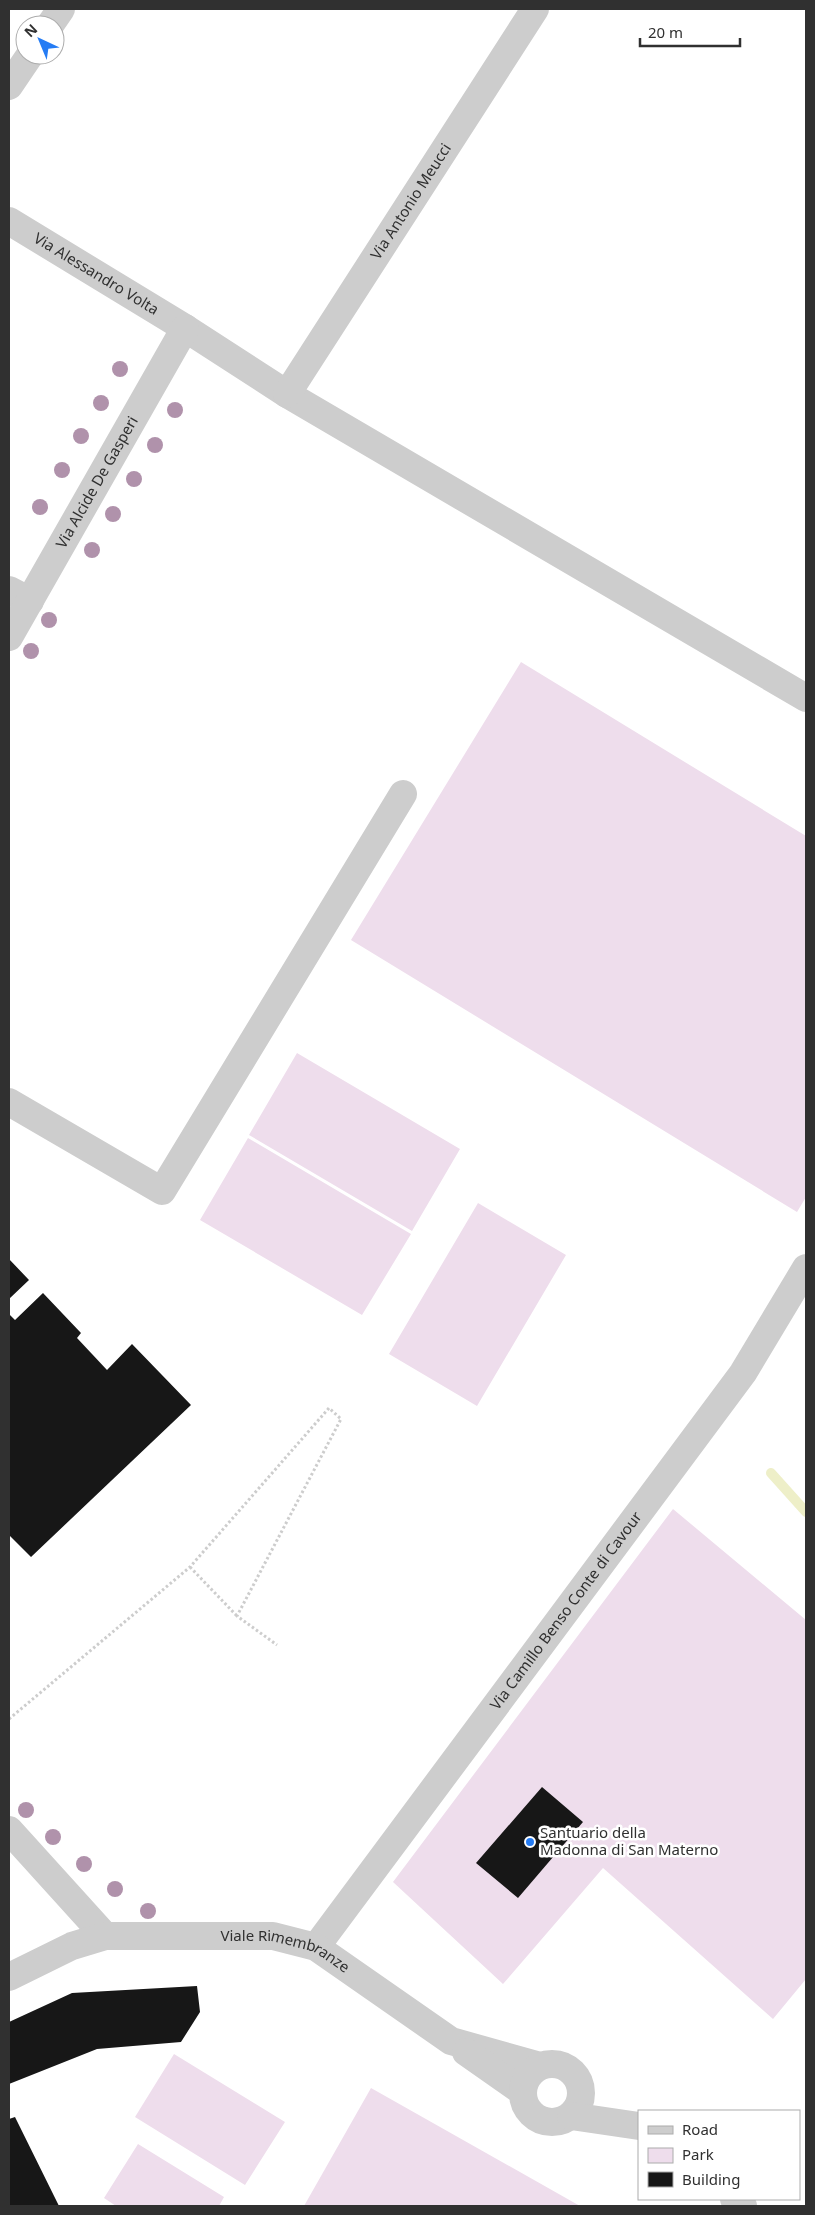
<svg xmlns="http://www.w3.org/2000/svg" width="815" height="2215" font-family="'Noto Sans',sans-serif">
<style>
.green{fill:#eeddec}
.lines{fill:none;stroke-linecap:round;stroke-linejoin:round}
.stream{stroke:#eeefc8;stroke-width:10}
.building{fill:#171717}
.path{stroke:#cdcdcd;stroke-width:3;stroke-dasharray:2.5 2.5;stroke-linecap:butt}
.street{stroke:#cdcdcd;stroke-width:28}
.tree{fill:#b092ab}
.poi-dot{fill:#257cf4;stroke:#fff;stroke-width:2}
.labels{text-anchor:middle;stroke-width:5;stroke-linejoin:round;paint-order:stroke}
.street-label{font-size:15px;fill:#303030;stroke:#fff}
.poi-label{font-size:15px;fill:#303030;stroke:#fff;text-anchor:start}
</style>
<rect width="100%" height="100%" fill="#fff"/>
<path class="green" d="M521,662l285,174v361l-9,15 -446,-272z
M297,1053l163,96 -48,82 -163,-96z
M248,1138l163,96 -49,81 -162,-95z
M478,1203l88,52 -89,151 -88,-52z
M673,1509l133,111v359l-33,40 -170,-151 -100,116 -110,-102z
M174,2054l111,68 -40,63 -110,-68z
M371,2088l209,118h-276z
M138,2144l86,53 -5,9h-103l-12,-8z"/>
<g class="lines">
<path class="stream" d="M771,1473l35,39"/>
</g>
<path class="building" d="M9,1259l20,21 -20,19z
M43,1293l38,40 -4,5 30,32 25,-26 59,61 -160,152 -22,-22v-221l6,6z
M542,1787l41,35 -65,76 -42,-35z
M197,1986l3,26 -19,30 -84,7 -88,35v-62l63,-29z
M15,2117l44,89h-50v-87z"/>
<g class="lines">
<path class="path" d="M190,1567l47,49
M9,1719l181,-152 139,-159 12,11 -104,197 40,29"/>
<g class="street">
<path d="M50,25l11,-16"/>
<path d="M9,86l21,-31"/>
<path id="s1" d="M9,221l176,107 102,66 519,304"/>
<path id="s2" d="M287,394l248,-385"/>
<path d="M9,590l21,11"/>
<path id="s3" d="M9,637l176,-309"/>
<path d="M9,1102l153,89 241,-397"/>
<path d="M9,1830l96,106"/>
<path id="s4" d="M316,1947l427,-574 63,-105"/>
<path id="s5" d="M9,1977l63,-31 33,-10h168l43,11 135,94 89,25"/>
<path d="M466,2052l57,40"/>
<circle cx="552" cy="2093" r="29"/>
<path d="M571,2116l68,10"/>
<path d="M734,2199l9,7"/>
</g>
</g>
<g class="tree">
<circle cx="120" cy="369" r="8"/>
<circle cx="101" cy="403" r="8"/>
<circle cx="175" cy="410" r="8"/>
<circle cx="81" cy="436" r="8"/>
<circle cx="155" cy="445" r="8"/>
<circle cx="62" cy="470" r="8"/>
<circle cx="134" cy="479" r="8"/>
<circle cx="40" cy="507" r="8"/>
<circle cx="113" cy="514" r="8"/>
<circle cx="92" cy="550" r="8"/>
<circle cx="49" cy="620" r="8"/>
<circle cx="31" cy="651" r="8"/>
<circle cx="26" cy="1810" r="8"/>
<circle cx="53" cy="1837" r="8"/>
<circle cx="84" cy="1864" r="8"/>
<circle cx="115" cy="1889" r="8"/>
<circle cx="148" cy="1911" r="8"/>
</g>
<circle class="poi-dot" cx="530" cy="1842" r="5"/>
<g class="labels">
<g class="street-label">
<text dy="5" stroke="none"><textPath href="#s2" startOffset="229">Via Antonio Meucci</textPath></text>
<text dy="5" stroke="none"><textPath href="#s1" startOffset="102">Via Alessandro Volta</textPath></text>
<text dy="5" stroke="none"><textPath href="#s3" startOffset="178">Via Alcide De Gasperi</textPath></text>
<text dy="5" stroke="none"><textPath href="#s4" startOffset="419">Via Camillo Benso Conte di Cavour</textPath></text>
<text dy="5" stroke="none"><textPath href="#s5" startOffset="288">Viale Rimembranze</textPath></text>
</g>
<g class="poi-label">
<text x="540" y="1838">Santuario della<tspan x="540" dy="17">Madonna di San Materno</tspan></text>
</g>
</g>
<rect width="815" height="2215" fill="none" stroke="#303030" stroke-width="20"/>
<rect x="638" y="2110" width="162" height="90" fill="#ffffff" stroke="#acacac"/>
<rect x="648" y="2126" width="25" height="8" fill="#cdcdcd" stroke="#acacac"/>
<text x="682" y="2135" font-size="15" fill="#303030">Road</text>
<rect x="648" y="2148" width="25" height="15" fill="#eeddec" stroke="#acacac"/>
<text x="682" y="2160" font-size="15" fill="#303030">Park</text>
<rect x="648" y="2172" width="25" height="15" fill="#171717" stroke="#acacac"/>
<text x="682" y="2185" font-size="15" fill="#303030">Building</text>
<g transform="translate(40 40) rotate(316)"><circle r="24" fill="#ffffff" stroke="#acacac"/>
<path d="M0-4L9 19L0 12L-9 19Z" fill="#257cf4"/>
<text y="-8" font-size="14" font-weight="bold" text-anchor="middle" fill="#303030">N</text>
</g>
<path d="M640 38v8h100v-8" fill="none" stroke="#303030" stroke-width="2.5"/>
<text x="648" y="38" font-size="15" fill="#303030" stroke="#ffffff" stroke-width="4" paint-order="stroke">20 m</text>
</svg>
